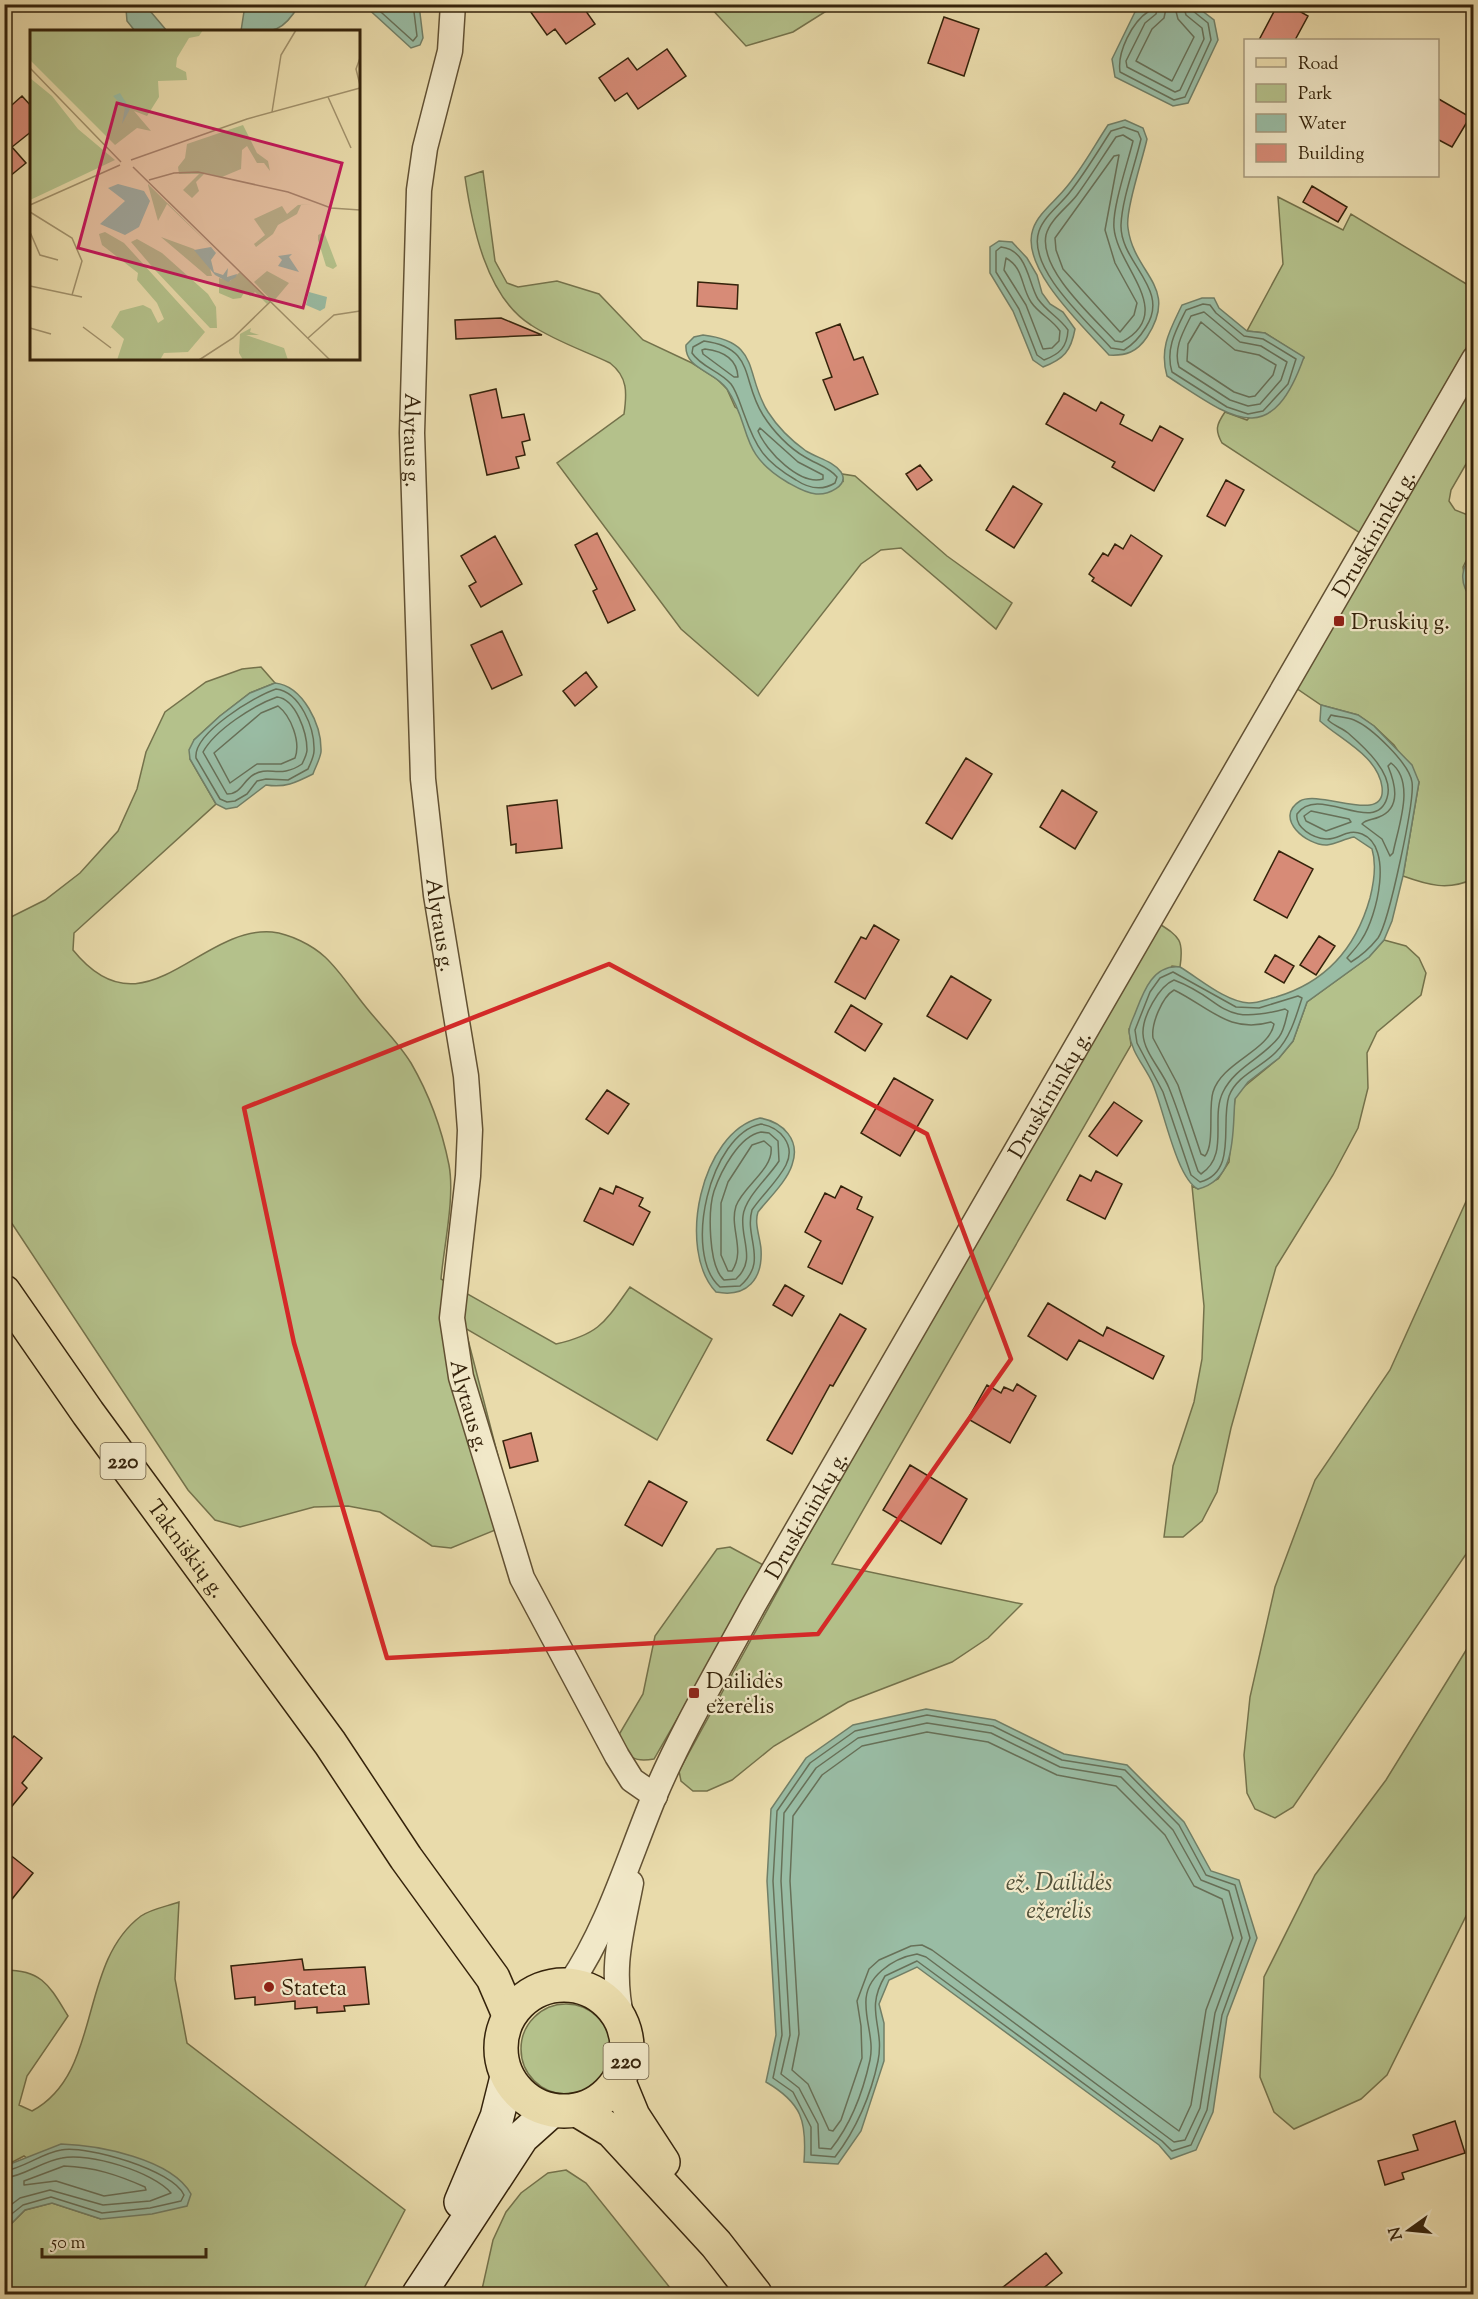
<svg xmlns="http://www.w3.org/2000/svg" width="1478" height="2299" font-family="'Sorts Mill Goudy',serif">
<style>
.green{fill:#b4c18b;stroke:#74724b;stroke-width:1.5}
.water{fill:#99bca4;stroke:#717f67;stroke-width:1.5}
.lines{fill:none;stroke-linecap:round;stroke-linejoin:round}
.shore{stroke:#677058;stroke-width:1.5}
.building{fill:#d78b77;stroke:#35230b;stroke-width:1.5}
.street-casing{stroke:#625133;stroke-width:27}
.secondary-casing{stroke:#35230b;stroke-width:36}
.primary-casing{stroke:#35230b;stroke-width:36}
.street{stroke:#f1e8c8;stroke-width:24}
.secondary{stroke:#f1e8c8;stroke-width:33}
.primary{stroke:#e9dbab;stroke-width:33}
.marked{fill:none;stroke:#d62828;stroke-width:4.5;stroke-linejoin:round}
.poi-dot{fill:#8f2418;stroke:#f1e8c8;stroke-width:2}
.labels{text-anchor:middle;stroke-width:4.5;stroke-linejoin:round;paint-order:stroke}
.shield{fill:#f1e8c8;stroke:#6d5e44;stroke-width:1.5}
.shield-label{font-size:21px;font-weight:bold;fill:#35230b}
.street-label{font-size:22px;fill:#35230b;stroke:#f1e8c8}
.poi-label{font-size:22px;fill:#35230b;stroke:#f1e8c8;text-anchor:start}
.water-label{font-size:24px;font-style:italic;fill:#535139;stroke:#f1e8c8}
.inset-road{fill:none;stroke:#a1916b;stroke-width:1.5}
.view{fill:#c2185b;fill-opacity:0.15;stroke:#c2185b;stroke-width:3}
.inset-edge{fill:none;stroke:#35230b;stroke-width:3}
</style>
<rect width="100%" height="100%" fill="#e9dbab"/>
<filter id="stains"><feTurbulence type="fractalNoise" baseFrequency=".00333" numOctaves="4"/><feColorMatrix values="0 0 0 0 .2 0 0 0 0 .09 0 0 0 0 .02 0 0 0 .5 -.17"/></filter>
<radialGradient id="worn" r=".72"><stop offset=".6" stop-color="#630" stop-opacity="0"/><stop offset="1" stop-color="#630" stop-opacity=".3"/></radialGradient>
<path class="green" d="M708,5h128l-43,27 -47,14z
M483,171l12,90 12,22 11,4 39,-6 42,13 44,46 49,23 25,16 10,10 8,18 108,74 -1,-7 13,2 92,80 65,47 -16,26 -95,-81 -20,2 -20,14 -103,132 -77,-67 -124,-166 67,-49c3,-21 4,-37 -14,-51 -25,-12 -55,-22 -79,-38 -45,-28 -59,-100 -66,-148z
M1278,197l65,33 8,-16 122,74v48l-113,197 -138,-90c-7,-13 -6,-18 3,-31l22,8 57,-62 -39,-25 -18,-2 36,-67z
M1473,377v75l-22,38 -2,11 6,9 18,7v30l-10,20 4,26 7,7 -1,279c-25,12 -45,6 -70,-3l16,-94 -25,-37 -20,-19 -16,-11 -37,-10 -25,-17z
M261,667l14,16 -25,10 -30,23 -26,24 -4,19 26,45 -142,129 -1,17c71,88 126,-24 199,-18 18,2 40,13 53,25 15,14 27,33 40,49 15,19 34,37 46,57 18,31 31,67 38,102 6,33 -5,80 -8,114l115,65c44,-10 49,-22 74,-57l82,52 -55,101 -192,-112 50,194 -64,26 -19,-2 -52,-34 -32,-6 -34,1 -74,20 -25,-7 -27,-30 -183,-277v-293l40,-20 35,-27 38,-42 19,-42 9,-37 19,-40 41,-30 36,-13z
M1158,923c22,14 26,17 22,44l-8,-1 -43,63 2,16 -299,519 190,40 -34,34 -36,24 -104,40 -74,44 -42,34 -25,11h-14l-12,-10 -2,-10 125,-228z
M1384,940l22,6 13,12 7,15 -5,22 -44,37 -10,21 1,35 -10,40 -25,47 -57,92 -45,161 -14,64 -15,29 -19,16h-19l9,-71 21,-64 8,-43 2,-53 -12,-120 6,3 20,-10 11,-17 6,-64 5,-8 39,-32 14,-17 14,-39 62,-45z
M1473,1186v358l-180,263 -18,11 -20,-9 -8,-16 -3,-38 6,-58 25,-110 40,-107 75,-110z
M730,1547l35,19 -111,193c-23,4 -25,-3 -37,-21l26,-44 12,-58 62,-87z
M1473,1639v263l-86,173 -26,24 -67,30 -20,-17 -14,-35 4,-100 51,-102 71,-95z
M179,1902l-4,77 12,64 218,167 -44,84h-356v-64l20,-20 27,-7 49,16 -77,-63 -19,10v-196c38,0 45,17 63,46l-41,60 -8,29 13,6c71,-38 45,-147 109,-195 10,-7 27,-10 38,-14z
M521 2049a45 45 0 1 1 90 0a45 45 0 1 1-90 0Z
M566,2170l20,13 89,111h-194l12,-54 13,-28 15,-19 27,-20z"/>
<path class="water" d="M133,5h12l22,26h-32l-8,-10 -1,-12z
M245,5v-1l54,1c-17,29 -27,27 -58,26z
M364,5h55l4,33 -3,7 -9,3z
M1149,5l48,2 17,13 4,20 -30,63 -15,3 -58,-29 -3,-18 23,-47z
M1125,120l18,8 4,11c-4,19 -22,72 -19,89 6,47 52,58 19,109 -10,15 -21,19 -38,18 -24,-27 -90,-87 -76,-126 5,-15 21,-27 31,-39 17,-19 30,-44 44,-65z
M999,241l13,1 15,16 10,17 5,18 8,11 13,8 12,17c-4,22 -11,30 -32,38l-10,-7 -20,-49 -23,-38v-26z
M1202,298h12l5,10 28,23 18,2 39,24c-34,96 -73,60 -137,19 -8,-28 3,-46 15,-71z
M703,335c59,7 41,39 65,77 9,14 24,29 38,39 11,7 27,10 35,21 9,14 -14,23 -25,22 -11,-1 -20,-7 -29,-12 -50,-30 -34,-54 -60,-93 -12,-18 -43,-20 -41,-44l8,-8z
M1473,547v53c-17,-18 -10,-33 0,-53z
M275,683c28,3 47,42 46,69 -1,7 -6,16 -8,22 -18,9 -28,14 -47,11l-29,22 -11,2 -10,-5 -26,-45 -1,-9 5,-10 26,-24 30,-23z
M1321,705l37,10 16,11 38,39 7,17 -16,94 -11,45 -8,19 -15,17 -62,45 -14,39 -14,17 -31,24 -13,17c-3,32 3,80 -37,90 -22,-11 -35,-83 -46,-107 -8,-17 -21,-30 -23,-50 0,-7 5,-15 7,-21 8,-21 18,-47 44,-44 20,12 46,35 69,36 10,0 18,-4 27,-6 51,-15 80,-49 94,-99 4,-16 7,-33 2,-49l-18,-12c-10,2 -18,7 -27,8 -20,1 -54,-27 -27,-44 20,-12 87,25 82,-14 -4,-31 -41,-47 -62,-66z
M760,1118c23,4 41,22 32,47 -5,16 -23,33 -34,47 -4,11 2,25 3,37 2,30 -14,49 -45,43 -40,-42 -15,-160 44,-174z
M926,1709l69,11 69,34 63,11 57,57 27,49 28,9 18,58 -30,79 -14,95 -17,38 -25,9 -12,-14 -242,-178 -28,13 -10,24 5,19v38l-23,70 -23,33 -34,-2c3,-41 -2,-59 -38,-80l10,-47 -9,-154 4,-72 35,-51 47,-33z
M61,2144c37,1 111,15 130,50l-4,12 -35,8 -51,5 -49,-16 -27,7 -20,20v-64z"/>
<g class="lines">
<path class="shore" d="M372,4l41,37 4,-5 -4,-32
M1150,4l-1,7c-17,11 -32,41 -29,61l54,28 11,-3 26,-57 -3,-17 -15,-12 -2,-7
M1158,4l-2,10 -11,9 -19,38 1,6 48,25 5,-2 24,-51 -2,-11 -16,-13 -3,-11
M1167,4l-3,14 -12,11 -16,32 36,20 22,-44 -16,-18 -4,-15
M1124,127l14,5 3,7c-6,26 -19,60 -20,86 -1,38 50,64 25,102 -6,10 -12,17 -22,23l-13,-2c-22,-25 -85,-80 -72,-117 5,-15 22,-27 31,-39 15,-19 28,-41 41,-61z
M1123,135l10,6c-5,21 -21,67 -19,87 3,39 63,84 8,114l-7,-1c-22,-24 -76,-71 -69,-106 4,-16 22,-28 31,-40 14,-19 26,-39 39,-58z
M1119,155l-14,75 10,33 22,40 -3,12 -14,17 -57,-63 -7,-19 -1,-12 59,-82z
M1001,247c27,3 27,36 37,52 9,13 21,18 30,31 -1,17 -8,24 -24,30l-7,-5 -18,-46 -23,-37v-21z
M1006,258c18,10 15,29 25,44 8,12 21,17 29,29l-1,10 -7,7 -9,1 -17,-44 -22,-35z
M1203,304l7,1 6,8 28,23 19,3 33,20 -8,25 -25,27 -15,3 -21,-7 -55,-35c-7,-23 4,-42 14,-62z
M1204,312l36,30 21,4 26,16 -6,18 -21,24 -12,2 -18,-6 -51,-33c-6,-18 4,-35 12,-51z
M1201,322l34,28 24,5 17,10 -3,10 -18,21 -6,1 -15,-5 -47,-31 1,-17z
M704,341c52,7 37,40 59,74 10,16 26,33 42,42 11,7 24,10 32,20l-2,6c-13,8 -27,5 -39,-3 -32,-19 -40,-32 -52,-66 -4,-10 -7,-22 -13,-30 -11,-13 -30,-17 -39,-31l1,-6z
M705,349c17,2 32,9 33,28h-4l-31,-23 -1,-4z
M760,428l38,34 25,13v4c-23,7 -57,-28 -65,-48z
M276,689c24,3 39,39 38,62 0,6 -4,13 -6,18l-20,11 -22,-1 -9,2 -10,13 -12,7 -8,1 -7,-3 -24,-41c-3,-25 59,-62 80,-69z
M277,697c19,2 30,36 30,53 0,4 -3,10 -5,14 -22,15 -33,1 -49,11 -10,6 -12,19 -26,19l-24,-42c12,-22 51,-47 74,-55z
M278,706c13,10 23,36 17,52l-14,6h-24l-27,19 -16,-30 47,-40z
M1331,715c7,2 15,2 23,5 17,7 55,43 58,62 3,18 -23,140 -34,156 -8,10 -17,18 -27,24l-4,-4c5,-6 11,-12 15,-19 15,-23 32,-92 0,-105 -15,-6 -23,6 -36,5 -13,-1 -31,-11 -29,-25 21,-31 78,23 90,-16 8,-24 -24,-52 -39,-65 -6,-5 -14,-7 -20,-13z
M1391,763c25,19 7,64 2,90l-3,3 -8,-17 -20,-15c4,-5 11,-4 17,-7 23,-9 16,-34 9,-51z
M1311,811l38,8 2,3 -25,9 -20,-10 -2,-5z
M1173,972l63,35 23,1 39,-12 4,2c-6,19 -12,40 -26,54 -14,15 -39,23 -47,44 -9,26 9,76 -29,86l-9,-7 -28,-83 -26,-49 -2,-13 15,-38 10,-14z
M1174,980c53,20 43,47 111,29l3,2c-2,8 -4,20 -9,26 -16,21 -44,30 -56,55 -13,26 7,63 -22,82l-3,-3c-10,-28 -18,-56 -29,-83 -7,-18 -25,-35 -26,-54 -1,-17 16,-48 31,-54z
M1174,990c35,17 55,44 97,32l3,2c-5,27 -52,38 -61,68 -5,16 2,52 -8,64l-4,-2 -23,-69 -25,-47c-2,-14 9,-41 21,-48z
M761,1124c19,3 35,21 25,41 -8,16 -24,30 -34,45 -8,28 17,51 -12,76l-20,1c-38,-33 -10,-153 41,-163z
M761,1132l8,1 9,8 1,20c-10,16 -34,36 -36,55 -3,23 14,44 -7,63l-12,1c-16,-14 -16,-70 -10,-89 7,-20 25,-55 47,-59z
M764,1141l7,6c3,22 -28,39 -35,59 -7,22 10,44 -4,65h-4l-7,-16v-52l7,-21 24,-37z
M927,1715l66,11 69,34 63,10 54,55 27,50 29,10 15,53 -28,77 -15,95 -16,35 -19,6 -10,-10 -245,-180 -32,15c-21,35 0,50 -7,85 -7,34 -22,69 -43,96l-24,-2v-28l-18,-35 -20,-14 9,-43 -9,-154 4,-70 33,-48 45,-32z
M927,1723l64,10 69,34 61,10 52,53 28,50 28,11 13,47 -27,75 -15,95 -15,32 -11,2 -248,-185 -9,-3c-24,4 -53,23 -51,51 0,18 8,36 4,55 -7,32 -19,64 -39,89l-12,-1 -1,-24 -19,-36 -18,-14 9,-39 -9,-154 3,-68 32,-45 42,-30z
M927,1732l61,10 69,33 59,11 49,49 29,51 28,13 11,39 -27,72 -15,95 -12,26 -247,-181 -10,-5 -11,1 -32,14 -10,9 -12,32 4,25 1,32 -21,62 -8,11 -4,-1 -21,-46 -16,-14 7,-36 -9,-153 3,-65 29,-41 40,-29z
M64,2166c30,1 54,9 81,21l1,3 -42,6 -48,-15 -32,4v-4z
M4,2171c18,-2 38,-18 57,-21 26,-5 112,20 123,45l-3,6 -31,7 -48,5 -51,-16 -28,8 -19,15
M4,2178c19,-1 38,-17 58,-20 26,-6 92,14 109,35l-21,8 -47,4 -53,-15 -30,8 -16,12"/>
</g>
<path class="building" d="M525,4h56l14,20 -29,20 -11,-15 -8,6z
M1278,4h9l21,12 -13,24h-36z
M944,17l35,12 -15,47 -36,-13z
M667,49l19,27 -48,33 -11,-16 -12,8 -16,-23 29,-20 9,12z
M22,96l10,11v24l-20,16 14,16 -22,18v-69z
M1437,98l33,19 -18,30 -15,-8z
M1312,186l35,21 -9,15 -35,-20z
M698,282l40,3 -1,24 -40,-3z
M501,318l41,17 -86,4 -1,-19z
M840,324l14,36 9,-3 15,37 -43,16 -12,-30 9,-3 -16,-44z
M496,389l6,29 22,-4 6,26 -8,2 3,13 -9,2 3,11 -32,7 -17,-80z
M1064,393l32,18 5,-9 23,13 -4,9 32,17 8,-15 23,13 -29,52 -42,-24 3,-5 -69,-38z
M920,465l12,15 -15,10 -11,-16z
M1226,480l18,10 -19,36 -18,-10z
M1013,486l29,18 -28,44 -28,-18z
M597,533l38,77 -27,13 -15,-32 4,-2 -22,-44z
M1131,535l31,21 -31,50 -39,-25 2,-3 -5,-4 14,-21 5,3 7,-12 8,5z
M495,536l27,48 -41,23 -12,-21 7,-4 -15,-26z
M502,631l20,44 -30,14 -21,-44z
M586,672l11,15 -22,19 -12,-15z
M966,758l26,16 -40,65 -26,-16z
M1062,790l35,22 -22,37 -35,-22z
M557,800l5,48 -46,5v-9l-5,1 -4,-39z
M1279,851l34,18 -26,49 -33,-18z
M874,925l25,15 -34,59 -30,-17 26,-45 5,2z
M1319,936l16,10 -19,29 -16,-10z
M1275,955l19,11 -10,17 -19,-11z
M951,976l40,24 -24,39 -40,-23z
M851,1005l31,19 -17,27 -30,-19z
M894,1078l39,22 -33,56 -39,-23z
M607,1090l22,14 -21,30 -22,-15z
M1114,1102l28,19 -25,35 -28,-20z
M1096,1171l26,13 -17,35 -38,-19 13,-25 11,6z
M616,1186l27,12 -4,8 11,6 -17,33 -49,-24 16,-33 13,6z
M841,1186l21,11 -5,12 16,8 -31,67 -34,-17 13,-26 -16,-9 20,-39 10,5z
M785,1285l19,11 -12,20 -19,-11z
M1048,1303l55,33 4,-9 57,29 -11,23 -74,-39 -12,20 -39,-24z
M840,1314l26,15 -33,57 -3,-1 -38,69 -25,-14z
M1017,1384l19,12 -26,47 -42,-24 19,-34 14,8 3,-6 9,4z
M531,1433l7,28 -28,7 -7,-27z
M910,1465l57,34 -26,45 -58,-34z
M649,1481l38,21 -25,44 -37,-21z
M14,1736l28,22 -20,25 5,5 -23,28v-68z
M4,1850l29,23 -29,36z
M302,1959l2,11 61,-3 4,37 -25,2 1,5 -28,2v-6l-22,2v-8l-40,4v-8l-20,2 -4,-33z
M1455,2121l10,32 -63,20 2,6 -19,6 -7,-24 40,-11 -5,-15z
M1046,2253l16,20 -27,22h-42z"/>
<g class="lines">
<defs>
<g id="street">
<path id="s1" d="M453,4l-3,47 -25,97 -6,42 -7,243 11,346 13,116 30,181 4,54 -2,46 -16,142 9,59 61,201 95,178 15,24 23,16"/>
<path id="s2" d="M570,1984c38,-56 58,-124 84,-187 28,-66 65,-128 99,-191l721,-1247"/>
<path d="M622,2020c-12,-53 -1,-85 9,-137"/>
</g>
<path id="secondary" d="M461,2202l36,-85 10,-40
M419,2294l103,-157 29,-26"/>
<g id="primary">
<path id="s3" d="M4,1292l84,121 242,330 76,115 87,120 16,37"/>
<circle cx="564" cy="2048" r="63"/>
<path d="M619,2082l14,34 30,46"/>
<path d="M579,2111l33,20 104,113 39,50"/>
</g>
</defs>
<use href="#street" class="street-casing"/>
<use href="#secondary" class="secondary-casing"/>
<use href="#primary" class="primary-casing"/>
<use href="#street" class="street"/>
<use href="#secondary" class="secondary"/>
<use href="#primary" class="primary"/>
</g>
<path class="marked" d="M609,964l318,170 84,225 -193,275 -431,24 -93,-315 -50,-235z"/>
<g class="poi-dot">
<rect x="1333" y="615" width="12" height="12" rx="3"/>
<rect x="688" y="1687" width="12" height="12" rx="3"/>
<circle cx="269" cy="1987" r="6"/>
</g>
<g class="labels">
<g class="shield">
<rect x="100.5" y="1443" width="45" height="36" rx="4.5"/>
<rect x="603.5" y="2043" width="45" height="36" rx="4.5"/>
</g>
<g class="shield-label">
<text x="123" y="1468">220</text>
<text x="626" y="2068">220</text>
</g>
<g class="street-label">
<text dy="8" stroke="none"><textPath href="#s1" startOffset="440">Alytaus g.</textPath></text>
<text dy="8" stroke="none"><textPath href="#s2" startOffset="1660">Druskininkų g.</textPath></text>
<text dy="8" stroke="none"><textPath href="#s1" startOffset="926">Alytaus g.</textPath></text>
<text dy="8" stroke="none"><textPath href="#s2" startOffset="1012">Druskininkų g.</textPath></text>
<text dy="8" stroke="none"><textPath href="#s1" startOffset="1412">Alytaus g.</textPath></text>
<text dy="8" stroke="none"><textPath href="#s2" startOffset="526">Druskininkų g.</textPath></text>
<text dy="8" stroke="none"><textPath href="#s3" startOffset="315">Takniškių g.</textPath></text>
</g>
<g class="poi-label">
<text x="1351" y="629">Druskių g.</text>
<text x="706" y="1688">Dailidės<tspan x="706" dy="25">ežerėlis</tspan></text>
<text x="281" y="1995">Stateta</text>
</g>
<g class="water-label">
<text x="1059" y="1890">ež. Dailidės<tspan x="1059" dy="28">ežerėlis</tspan></text>
</g>
</g>
<g transform="translate(30 30)">
<rect width="330" height="330" fill="#e9dbab"/>
<path d="M0,0h173l-4,6 -10,2 -12,20 -1,9 10,5 1,8 -29,1 1,16 -12,19 -13,-5 17,20 -14,-3 -22,17 -85,-85zM0,48l22,18 26,33 37,31 -85,40zM213,95l14,28 11,8 2,10 -6,-8h-7l-10,-17 -5,4 -1,19 -19,8 -17,-4 -9,9 3,9 -7,7 -9,-8 16,-16h-20l-1,-7 7,-9 2,-14zM118,155v-1l71,70 -52,-50 -9,17zM282,174l-11,1 -4,9 -19,11 -5,9 -17,13 -2,-3 11,-9 -11,-16 28,-13 5,8 11,-9zM75,202l19,11 81,89 -17,20 -24,1 -4,7h-43l7,-21 -13,-12 9,-16 23,-6 8,4 7,14 6,-4 -7,-16 -20,-23 1,-7 -36,-28 -3,-11zM294,202l13,34 -4,3 -7,-3 -8,-26v-5zM131,207l33,12 15,16 3,11h-5zM107,209l25,14 46,41 8,13 1,21h-7l-55,-58 -24,-28zM237,241l22,12 -16,19 -19,-20zM210,242l30,29 -3,3 -12,-12 -5,4 -5,-5 -4,7 -8,1 -14,-6v-15l11,3zM221,298l-1,4 9,3h-13l38,13 4,12h-45l-4,-7 1,-19z" fill="#b4c18b"/>
<path d="M90,63l10,16 -8,15 3,-16 -12,-12zM88,154l26,7 6,10 -11,26 -14,8 -25,-11 25,-23 -17,-13zM181,217l5,6 -5,7 3,12 9,3 5,-7 -1,9 10,-3 -1,3 -8,5 -13,-7 -21,-25zM262,224l-3,3 10,15 -21,-6 4,-6 -4,-4zM279,262l18,5 -2,11 -5,3 -14,-6z" fill="#99bca4"/>
<path class="inset-road" d="M330,28l-4,11 4,16M0,38l91,94M298,67l23,51M242,82l9,-57 15,-25M101,130l116,-41 113,-31M103,137l197,193M119,150l25,-7 24,-1 90,20 43,16 29,2M0,175l90,-40M0,182l42,26 10,23 -10,34M0,202l10,23 18,5M0,256l52,11M53,297l28,21M0,298l21,6M278,308l26,-23 26,-4M169,330l34,-22 38,-37"/>
<path class="view" d="M87,73l225,60 -39,145 -225,-60z"/>
<rect width="330" height="330" class="inset-edge"/>
</g>
<rect width="1478" height="2299" fill="none" stroke="#e9dbab" stroke-width="24"/>
<rect x="6" y="6" width="1466" height="2287" fill="none" stroke="#35230b" stroke-width="3"/>
<rect x="12" y="12" width="1454" height="2275" fill="none" stroke="#35230b" stroke-width="1.5"/>
<rect x="1244" y="39" width="195" height="138" fill="#f1e8c8" stroke="#a6997c" stroke-width="1.5"/>
<rect x="1256" y="58" width="30" height="9" fill="#e9dbab" stroke="#a6997c" stroke-width="1.5"/>
<text x="1298" y="69" font-size="18" fill="#35230b">Road</text>
<rect x="1256" y="84" width="30" height="18" fill="#b4c18b" stroke="#a6997c" stroke-width="1.5"/>
<text x="1298" y="99" font-size="18" fill="#35230b">Park</text>
<rect x="1256" y="114" width="30" height="18" fill="#99bca4" stroke="#a6997c" stroke-width="1.5"/>
<text x="1298" y="129" font-size="18" fill="#35230b">Water</text>
<rect x="1256" y="144" width="30" height="18" fill="#d78b77" stroke="#a6997c" stroke-width="1.5"/>
<text x="1298" y="159" font-size="18" fill="#35230b">Building</text>
<g transform="translate(1409 2230) rotate(255)" stroke="#f1e8c8" stroke-width="4.5" paint-order="stroke">
<path d="M0-4.5L10 22L0 15L-10 22Z" fill="#35230b"/>
<text y="-9" font-size="16" font-weight="bold" text-anchor="middle" fill="#35230b">N</text>
</g>
<path d="M42 2248v9h164v-9" fill="none" stroke="#35230b" stroke-width="3"/>
<text x="51" y="2248" font-size="18" fill="#35230b" stroke="#f1e8c8" stroke-width="4.5" paint-order="stroke">50 m</text>
<rect width="100%" height="100%" filter="url(#stains)"/>
<rect width="100%" height="100%" fill="url(#worn)"/>
</svg>
